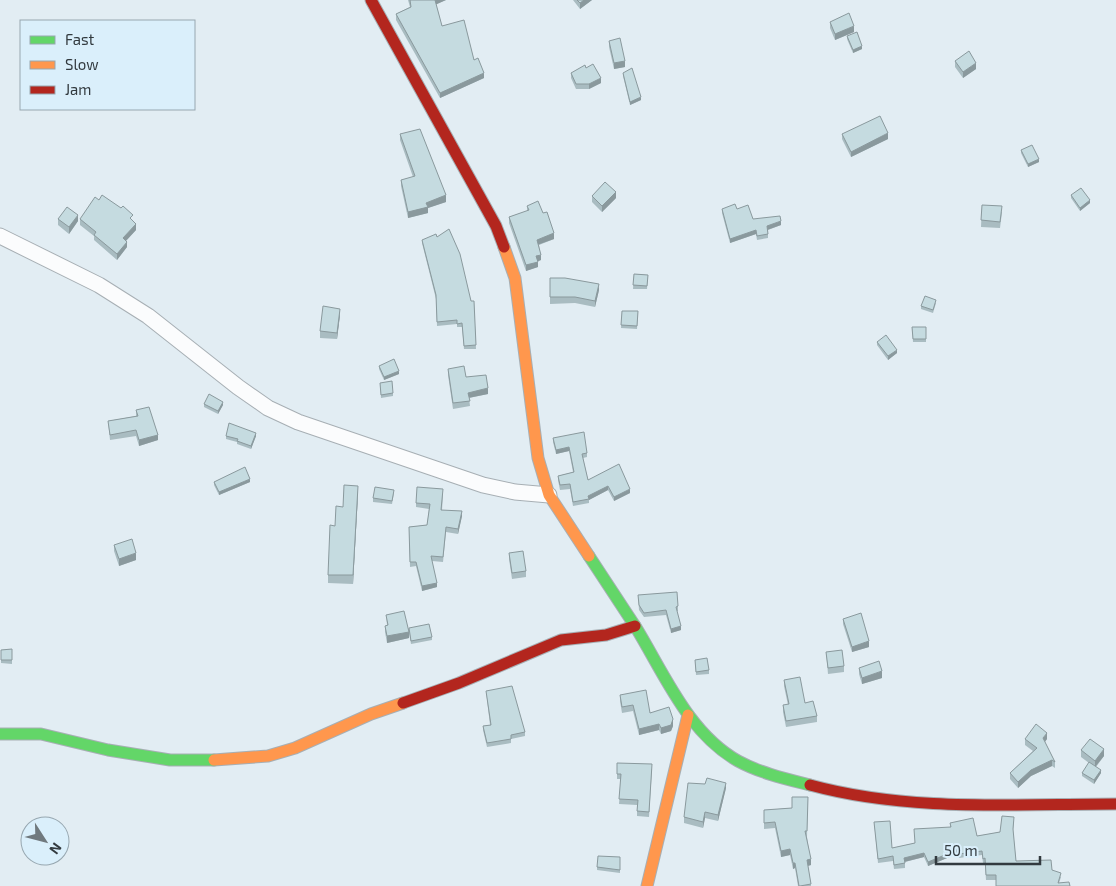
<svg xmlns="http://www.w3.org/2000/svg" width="1116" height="886" font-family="'Exo 2',sans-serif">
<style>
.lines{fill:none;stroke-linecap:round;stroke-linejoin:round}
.street-casing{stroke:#a7afb4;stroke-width:17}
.fast-casing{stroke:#a7afb4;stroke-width:13}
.slow-casing{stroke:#a7afb4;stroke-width:13}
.jam-casing{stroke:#a7afb4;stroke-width:13}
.street{stroke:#fbfcfd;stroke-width:15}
.fast{stroke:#63d668;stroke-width:11}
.slow{stroke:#ff974d;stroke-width:11}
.jam{stroke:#b3261e;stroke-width:11}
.wall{fill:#a9bcc1}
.shaded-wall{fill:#8a999d}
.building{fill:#c5dbe0;stroke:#8a999d}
</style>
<rect width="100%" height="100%" fill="#e2edf3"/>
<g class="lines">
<defs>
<path id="street" d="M0,236l99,49 49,31 90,71 30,21 30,14 185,63 32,7 34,3"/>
<path id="fast" d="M589,556c15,23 31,47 46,70 29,47 53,107 103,135 22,12 48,18 72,24
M0,734h41l67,16 62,10h44"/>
<path id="slow" d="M504,247l11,31 23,180 11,37 40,61
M214,760l54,-4 27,-8 76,-34 32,-11
M647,886l41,-171"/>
<path id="jam" d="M371,0l125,226 8,21
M403,703l56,-20 102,-43 45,-5 29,-9
M810,785c99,27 204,19 306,19"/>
</defs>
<use href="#street" class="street-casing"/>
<use href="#fast" class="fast-casing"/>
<use href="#slow" class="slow-casing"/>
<use href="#jam" class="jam-casing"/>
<use href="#street" class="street"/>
<use href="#fast" class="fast"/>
<use href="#slow" class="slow"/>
<use href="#jam" class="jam"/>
</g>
<path class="wall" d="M408,0h38l-10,4 6,22 32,34 10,18 -44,20 -44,-78v-6l14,-7z
M573,0h19l-12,9z
M830,22l24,10 -19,8 -5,-12z
M847,36l15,13 -9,4 -6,-14z
M609,41l16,26 -11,2 -5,-22z
M955,61l21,8 -13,9 -8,-11z
M586,68l15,15 -12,6h-13l-5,-11v-5z
M623,73l18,27 -11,5 -7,-29z
M400,134l46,68 -18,6v5l-20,5 -7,-32v-6l12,-3 -13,-37z
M842,134l46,5 -37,18 -9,-18z
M1021,150l18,12 -11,5 -7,-14z
M1071,195l19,8 -10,8 -9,-13z
M592,196l24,2 -14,14 -10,-10z
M982,205l20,7 -2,16 -19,-1z
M527,206l16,7 11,26 -15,6 2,15 -3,1v6l-12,4 -17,-48v-6l18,-6z
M722,209h15l16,10 28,6 -13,5v8l-11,2 -1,-6 -26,9 -8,-30z
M58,219l20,2 -9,13 -11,-9z
M80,219l53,2 3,9 -10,11 1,6 -10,13 -23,-20v-4l-14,-11z
M437,237l34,64h3l2,48h-12l-2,-22h-5v-3l-20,2 -1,-27 -14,-56v-3z
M634,274l14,1 -1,14h-14z
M550,278l49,12 -4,17 -20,-4 -25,1z
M936,303l-3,10 -12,-4v-3z
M622,311h16l-1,18 -16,-1z
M340,315l-3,24 -17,-1v-7z
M912,327h14v15h-13z
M877,342l20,11 -9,7 -11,-15z
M379,366l20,8 -15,6 -5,-11z
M448,369l18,8 22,17 -19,4 1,8 -17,3 -5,-34z
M380,383l13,10v3l-12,2z
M204,404l19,1 -5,9 -14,-7z
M136,410l22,30 -19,6 -3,-10 -26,4 -2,-19 28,-5z
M226,436h30l-5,13 -14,-5v-2l-11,-3z
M553,438l34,15v4l-4,1 5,22 42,13 -16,8 -6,-11 -19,10v3l-16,3 -3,-17 -10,1 -2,-10v-4l15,-4 -4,-21 -13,3 -3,-12z
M214,482h36l-31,13 -5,-10z
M394,493l-2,11 -19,-2v-4z
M358,494l-5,90 -25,-1v-8l7,-49 8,-19z
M443,494l-1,16 20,6 -4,18 -12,-2 -3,30 -11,-1 5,26 -15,4 -6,-25 -6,1 -1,-40 18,-2 2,-16 -13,-2v-4z
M114,545l22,15 -17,6 -5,-15z
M509,553l17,18v6l-14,2 -3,-20z
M638,595l40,11v5h-1l4,19 -10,3 -5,-18 -22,2 -5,-7z
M386,615l23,16 23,6v3l-21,4 -2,-11v5l-22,5 -2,-11v-6l2,-1z
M843,619l26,28 -17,5 -9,-28z
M12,649v15l-11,-1v-13z
M826,652l18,14v6l-16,2z
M695,660l14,10v4l-13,1z
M859,668l23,10 -20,6 -3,-10z
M784,680l33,36v6l-31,5 -3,-15v-7h5l-4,-19z
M486,691l39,41v4l-14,3v4l-24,4 -4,-17v-4l7,-1z
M620,695l53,31 -2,5 -10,3 -2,-4 -20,5 -6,-24 -11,2 -2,-12z
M1025,739h22l-2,3 10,20v6l-3,-2 -21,10 -13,12 -8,-9v-6l23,-22 -8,-6z
M1081,750l23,6 -8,11 5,6 -7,11 -12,-8v-3l7,-10 -8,-6z
M617,763l35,6 -3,48 -12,-1v-11l-18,-1 2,-25h-4z
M726,788l-8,33 -13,-3 -2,10 -19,-5v-6z
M808,797l-1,40 4,28 -3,1 3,20h-13l-3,-18 -2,1 -3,-14 -9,2 -6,-29 -11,1v-19l28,-2z
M1014,821l-1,10 3,30 36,9 9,7 -2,6 11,3 -74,-6h-10l-1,-17h-2l-1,-8 -23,3v-5l-31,13 -4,-9 -19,5v6l-11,1 -1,-8 -15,2 -4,-41 18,26 23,-5 35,-16v-4l27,13 23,-4z
M620,857v16l-23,-3v-3z"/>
<path class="shaded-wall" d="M435,0h11l-11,5z
M584,0h8l-12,9v-6z
M854,26v6l-19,8v-6z
M862,46v3l-9,4v-3z
M625,61v6l-11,2v-6z
M976,63v6l-13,9v-6z
M484,73v5l-44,20v-5z
M601,78v5l-12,6v-5z
M641,97v3l-11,5v-3z
M888,133v6l-37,18v-5z
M1039,159v3l-11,5v-3z
M616,192v6l-14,14v-6z
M446,195v7l-18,6v5l-20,5v-6l18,-9z
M1090,200v3l-10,8v-3z
M78,215v6l-9,13v-7z
M781,221v4l-14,5v-4z
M136,224v6l-13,14v-6z
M756,230v4l-26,9v-4z
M554,233v6l-17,6v-5z
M127,242v5l-10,13v-6z
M541,255v5l-5,2v-6z
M538,262v5l-12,4v-6z
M599,284v6l-4,17v-6z
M340,309v6l-3,24v-6z
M897,350v3l-9,7v-4z
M399,371v3l-15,6v-3z
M488,388v6l-20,4v-5z
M223,402v3l-5,9v-3z
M256,433v3l-5,13v-3z
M158,435v5l-19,6v-6z
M569,447v4l-13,3v-4z
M250,479v3l-31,13v-3z
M358,486v8l-5,90v-9z
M608,486v4l-19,10 -1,-4z
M630,489v4l-16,8v-4z
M462,511v5l-4,18v-5z
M136,553v7l-17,6v-7z
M437,583v4l-15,4v-5z
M681,626v4l-10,3v-4z
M409,632v6l-22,5v-7z
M869,641v6l-17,5v-5z
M882,671v7l-20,6v-6z
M673,719v7l-2,5 -10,3v-6z
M659,724v6l-20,5v-6z
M1047,733v6l-4,5v-6z
M1104,749v7l-9,11v-6z
M1052,760v6l-21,10 -13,12v-6l13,-12z
M1101,770v3l-7,11v-4z
M726,783v5l-8,33v-6z
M705,812v6l-2,10v-6z
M790,849v6l-9,2v-6z
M959,849v4l-31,13v-4z
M924,853v4l-20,5v-4z
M811,859v6l-4,1v-6z
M793,863h2v5l-2,1z"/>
<path class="building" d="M410,0h25l7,26 22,-6 10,40 4,-2 6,15 -44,20 -44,-79 15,-7z
M577,0h7l-4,3z
M849,13l5,13 -19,8 -5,-12z
M857,32l5,14 -9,4 -6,-14z
M620,38l5,23 -11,2 -5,-22z
M969,51l7,12 -13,9 -8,-11z
M593,64l8,14 -12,6h-13l-5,-11 14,-8 1,3z
M632,68l9,29 -11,5 -7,-29z
M880,116l8,17 -37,19 -9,-18z
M420,129l26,66 -20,8 2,4 -20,5 -7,-32 14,-4 -15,-42z
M1032,145l7,14 -11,5 -7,-14z
M605,182l11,10 -14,14 -10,-10z
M1081,188l9,12 -10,8 -9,-13z
M102,195l19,13 2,-2 10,9 -3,3 6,6 -13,14 4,4 -10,12 -23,-19 2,-3 -16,-13 15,-22 4,3z
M538,201l5,12 4,-1 7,21 -17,7 4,15 -5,1 2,6 -12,3 -17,-48 20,-7 -2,-4z
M735,204l2,5 11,-4 5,14 27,-3 1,5 -14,5 1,8 -11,2 -1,-6 -26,9 -8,-30z
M982,205l20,1 -2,16 -19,-2z
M67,207l11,8 -9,12 -11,-8z
M449,229l11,25 11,47h3l2,44 -12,1 -2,-23 -5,1v-4l-20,2 -1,-27 -14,-55 14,-6 1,3z
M634,274l14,1 -1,11 -14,-1z
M550,278h15l34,6 -4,17 -20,-4h-25z
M925,296l11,4 -3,10 -12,-4z
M323,306l17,3 -3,24 -17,-2z
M622,311h16l-1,15 -16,-1z
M912,327h14v12h-13z
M886,335l11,15 -9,6 -11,-14z
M394,359l5,12 -15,6 -5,-11z
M464,366l2,11 20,-2 2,13 -20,5 2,8 -17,2 -5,-34z
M392,381l1,12 -12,2 -1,-12z
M209,394l14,8 -5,9 -14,-7z
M149,407l9,28 -19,5 -3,-10 -26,5 -2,-14 30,-5 -2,-6z
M229,423l27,10 -5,13 -14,-5 1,-2 -12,-3z
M584,432l3,21 -5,1 6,26 31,-16 11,25 -16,8 -6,-11 -20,10 1,3 -16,3 -3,-18 -10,1 -2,-9 16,-4 -5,-25 -13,3 -3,-12z
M245,467l5,12 -31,13 -5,-10z
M344,485l14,1 -5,89h-25l2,-50 5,1 1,-20 7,1z
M375,487l19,3 -2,11 -19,-3z
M417,487l26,2 -2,21 21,1 -4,18 -12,-2 -3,30 -12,-1 6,27 -15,3 -6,-24h-6l-1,-35 18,-2 3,-21 -14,-1z
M132,539l4,14 -17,6 -5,-14z
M523,551l3,20 -14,2 -3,-20z
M677,592l1,14 -2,1 5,19 -10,3 -5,-19 -22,3 -5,-8 -1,-10z
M404,611l5,21 -22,4 -2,-10 3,-1 -2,-10z
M861,613l8,28 -17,6 -9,-28z
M429,624l3,13 -21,4 -2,-13z
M12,649v11h-11v-10z
M842,650l2,16 -16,2 -2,-16z
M707,658l2,12 -13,2 -1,-12z
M879,661l3,10 -20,7 -3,-10z
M800,677l5,26 8,-2 4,15 -31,5 -3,-16 6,-1 -5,-24z
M512,686l13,46 -14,3v4l-24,4 -4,-17 8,-1 -5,-34z
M646,690l4,23 19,-6 4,12 -2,6 -10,3 -2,-4 -20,5 -6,-24 -11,2 -2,-12z
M1036,724l11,9 -4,5 12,24 -3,-2 -21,10 -13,12 -8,-9 27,-25 -12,-9z
M1090,739l14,10 -9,12 -14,-11z
M1089,762l12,8 -7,10 -12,-7z
M617,763l35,1 -3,48 -12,-1 1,-11 -19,-1 2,-25h-4z
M707,778l19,5 -8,32 -13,-3 -2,10 -19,-5 4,-34 17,1z
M792,797h16l-1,34h-2l6,28 -4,1 4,24 -11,2h-1l-4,-23h-2l-3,-14 -9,2 -6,-29 -11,1v-13l28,-2z
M1002,816l12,1 -1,12 3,32 35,-1 1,10 9,3 -3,10 11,-1 1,4h-74v-11h-10l-1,-17 -2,1 -1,-8 -23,3v-5l-31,13 -4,-9 -20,5 1,5 -11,2 -1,-9 -15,3 -4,-37 16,-1 2,27 23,-5 -1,-14 37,-2 -1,-4 23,-5 4,18 23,-4z
M598,856l22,1v13l-23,-3z"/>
<rect x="20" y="20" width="175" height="90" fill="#daeffb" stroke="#97a7b0"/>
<rect x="30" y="36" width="25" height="8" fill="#63d668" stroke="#97a7b0"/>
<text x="65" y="45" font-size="15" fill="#323a3f">Fast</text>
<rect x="30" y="61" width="25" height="8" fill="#ff974d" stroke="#97a7b0"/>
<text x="65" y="70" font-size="15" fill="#323a3f">Slow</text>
<rect x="30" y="86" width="25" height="8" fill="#b3261e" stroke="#97a7b0"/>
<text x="65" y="95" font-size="15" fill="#323a3f">Jam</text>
<g transform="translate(45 841) rotate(126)"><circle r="24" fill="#daeffb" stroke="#97a7b0"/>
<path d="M0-4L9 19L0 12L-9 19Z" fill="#70797e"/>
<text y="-8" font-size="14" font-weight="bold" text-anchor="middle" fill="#323a3f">N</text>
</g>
<path d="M936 856v8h104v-8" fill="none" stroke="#323a3f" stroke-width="2.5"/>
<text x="944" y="856" font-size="15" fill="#323a3f" stroke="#daeffb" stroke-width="4" paint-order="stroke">50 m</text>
</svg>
